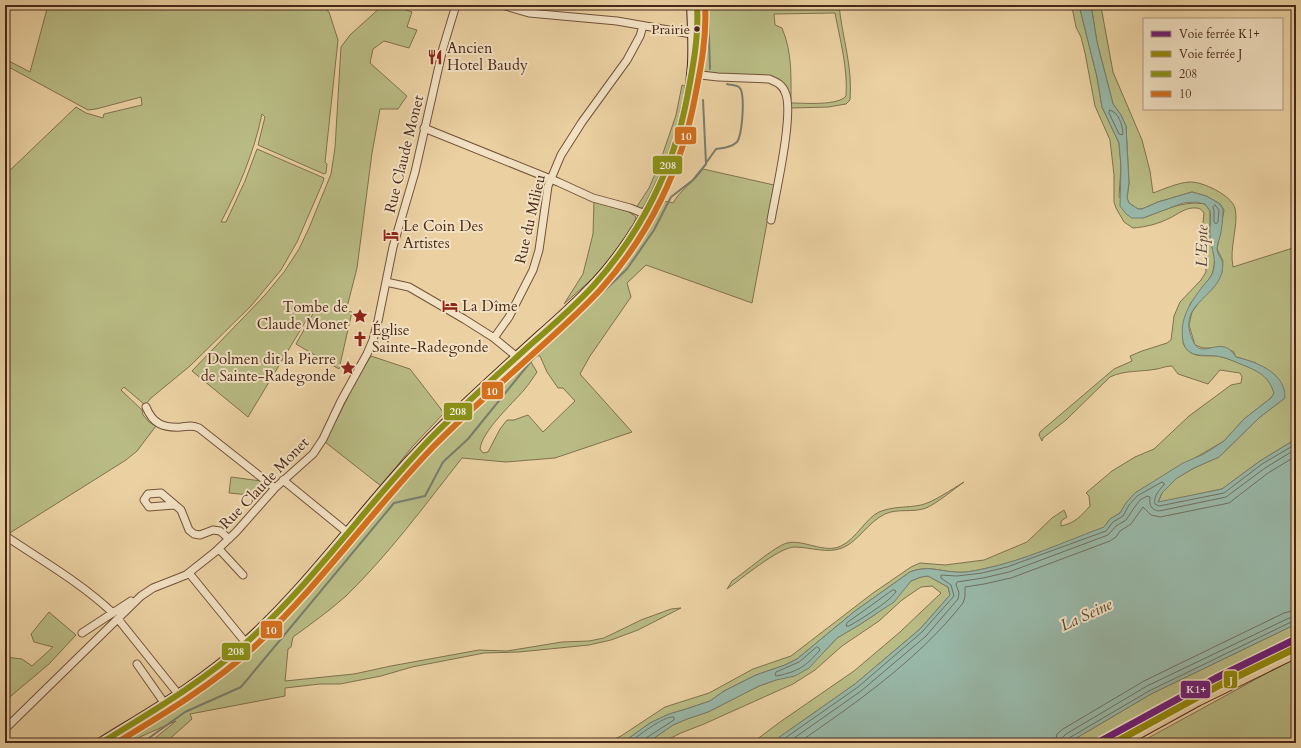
<svg xmlns="http://www.w3.org/2000/svg" width="1301" height="748" font-family="Cardo,serif">
<style>
.green{fill:#b9bb84;stroke:#81714e}
.water{fill:#98b7a7;stroke:#787d6e}
.lines{fill:none;stroke-linecap:round;stroke-linejoin:round}
.shore{stroke:#706f60;stroke-width:1}
.stream{stroke:#787d6e;stroke-width:2}
.street-casing{stroke:#72523a;stroke-width:9}
.secondary-casing{stroke:#492718;stroke-width:12}
.primary-casing{stroke:#492718;stroke-width:13}
.street{stroke:#f2e1c3;stroke-width:7}
.secondary{stroke:#f2e1c3;stroke-width:10}
.primary{stroke:#ebd1a2;stroke-width:11}
.bus-1-casing{stroke:#f2e1c3;stroke-width:9}
.bus-2-casing{stroke:#f2e1c3;stroke-width:9}
.bus-1{stroke:#8b9117;stroke-width:6}
.bus-2{stroke:#d3701e;stroke-width:6}
.rail-1-casing{stroke:#f2e1c3;stroke-width:10}
.rail-2-casing{stroke:#f2e1c3;stroke-width:10}
.rail-1{stroke:#6e1e78;stroke-width:7}
.rail-2{stroke:#948a0a;stroke-width:7}
.bus-dot{fill:#492718;stroke:#f2e1c3;stroke-width:1.5}
.labels{text-anchor:middle;stroke-width:4;stroke-linejoin:round;paint-order:stroke}
.bus-label{font-size:14px;fill:#492718;stroke:#f2e1c3;text-anchor:end}
.poi-label{font-size:15px;fill:#492718;stroke:#f2e1c3;text-anchor:start}
.street-label{font-size:15px;fill:#492718;stroke:#f2e1c3}
.water-label{font-size:16px;font-style:italic;fill:#594435;stroke:#f2e1c3}
.line-badge{stroke:#f2e1c3;stroke-width:1.5}
.badge-label{font-size:11px;text-anchor:middle;font-weight:bold;fill:#fff}
</style>
<rect width="100%" height="100%" fill="#ebd1a2"/>
<filter id="stains"><feTurbulence type="fractalNoise" baseFrequency=".005" numOctaves="4"/><feColorMatrix values="0 0 0 0 .2 0 0 0 0 .09 0 0 0 0 .02 0 0 0 .5 -.17"/></filter>
<radialGradient id="worn" r=".72"><stop offset=".6" stop-color="#630" stop-opacity="0"/><stop offset="1" stop-color="#630" stop-opacity=".3"/></radialGradient>
<path class="green" d="M37,5h284l8,7 9,28 -13,122 2,2 -1,9 -2,1 -66,-29 7,-28 -3,-3c-8,38 -23,74 -41,108h5l19,-41 12,-32 67,29 -1,4 -26,60 -16,28 -30,36 -61,60 -39,32 -6,7 -21,-18 -3,3 21,20 1,5 6,7 7,4 -19,25 -11,9 -121,76v-361l71,-68 10,6 17,5 1,-4 38,-9 -1,-8 -45,12 -8,1 -83,-45v-6l25,13 17,-63z
M383,5h16l-1,2 14,5 -5,15 10,3 -8,18 -25,-7 -11,8 -3,14 37,33 -9,13h-18l-8,44 -15,115 -11,43 6,1 -13,57 -43,-25 23,-41 -9,11 -62,103 -56,-46 73,-76 19,-23 15,-23 10,-21 22,-54 4,-26 6,-101 9,-12z
M701,5h79l6,4 10,-3 8,1 8,-2h27c3,32 14,62 11,95l-4,4 -18,3 -37,1v-5c13,0 47,3 55,-7 2,-28 -6,-56 -11,-83l-61,1 1,11 7,3c10,24 9,46 9,72h-2l-10,-18 -79,-11 -2,-5 4,-38z
M1070,5h9l18,72 5,30 17,36 2,23 -2,31 24,21c20,-7 40,-18 62,-14l5,7v24l5,21 -1,10 -2,9 -22,29 -7,39c9,19 24,10 39,14 10,3 35,12 43,19 4,5 7,11 9,17l-3,5 -27,21 -20,22 -89,52 -9,10 -6,10 -10,6 -5,8c-40,15 -81,34 -122,42 -9,2 -19,4 -28,3 -17,-1 -28,-7 -45,0l-55,39 -58,48 -12,6 -29,10 -32,16 -14,10 -27,9 -14,4 -19,9 -28,20h-16l15,-7 44,-29 44,-14 44,-24 38,-13 82,-63 38,-26 9,-4 25,2 39,-5 43,-18 25,-24 12,-8 3,7 -6,4v5c14,-3 20,-10 29,-20l-1,-10 -3,-3 26,-22 23,-14 19,-8 35,-33 42,-31 10,-2 1,-6 -2,-4 -20,-3 -12,14 -30,-10 -6,-8c-6,0 -10,2 -15,3 -16,3 -33,1 -47,8l-44,43 -23,18 -1,3 -3,-6 1,-3 74,-63 18,-8 -2,-5 12,-5 25,-8 4,-3 3,-24 6,-14 21,-22 5,-8 -1,-20 -4,-10 3,-29c-2,-3 -4,-5 -8,-5 -10,-1 -18,6 -26,10 -12,6 -24,9 -37,10l-9,-6 -8,-14 -2,-6v-27l-4,-35 -15,-34 -10,-53 -4,-16 -5,-10 -3,-15z
M1091,5h8l3,7 11,60 29,68 8,31 3,22c11,-4 24,-10 36,-11 13,-1 42,13 46,26 4,17 -6,39 -2,59l63,-20v192l-36,22 -38,28 -64,14 4,-10 15,-15 17,-10 25,-11 41,-40 25,-19 -29,-35 -20,-6 -3,-6 -21,-3h-9l-8,-3 -6,-20 3,-13 10,-14 11,-10 9,-16 1,-11 -6,-12 7,-39 -4,-6 -5,-3 -9,-5 -14,-4 -34,10 -16,7h-4l-9,-6 -2,-5 2,-15 -3,-57 -5,-11 -8,-11 -16,-62z
M682,85l5,2 -14,55 -18,46 -10,18 -5,3 -4,-1 13,-20 10,-23 17,-50z
M703,169l71,16 -22,118 -106,-38 -19,18 4,14 -41,59 -10,18 52,58 -77,26 -49,4 -44,-4c-37,47 -73,96 -116,138 -17,15 -35,28 -53,41l-2,10 -3,2 -3,32 69,-7 37,-8 88,-16 28,1 55,-9 27,-1 15,-3 37,-18 30,-11 10,-1 -43,22 -27,10 -22,5 -70,7 -35,1 -72,14 -31,9 -41,8h-20l-35,4v8l-95,18 2,5 -27,24h-16l27,-22 -36,16 -7,6h-22l98,-66 49,-40 37,-34 156,-178 73,-67 7,4 6,10c-4,6 -8,12 -13,18 -12,14 -42,41 -44,59l3,4 5,-1 12,-23 7,-9h7l14,-5 15,17 32,-31 -12,-13h-5l-11,-16 -7,-16 -10,-1v-5c37,-31 72,-63 100,-102 8,-10 22,-44 34,-46 2,-1 6,0 9,1 8,-14 21,-21 30,-34z
M594,201l35,11 7,5 -2,7 -22,33 -20,22 -28,25 19,-30 10,-40z
M371,356l39,13 34,44 -32,34 -31,39 -56,-44 23,-45 -1,-3z
M231,477l30,4 -1,15 -31,-3z
M964,482c-10,7 -28,22 -38,26 -13,5 -28,0 -41,6 -17,8 -27,28 -43,34 -15,6 -32,-1 -48,-1 -16,1 -53,32 -67,42l5,-8c12,-8 43,-35 55,-38 17,-4 37,11 54,3 15,-7 26,-29 38,-34 14,-6 28,-4 42,-7 13,-3 31,-16 43,-23z
M928,576l20,11 2,8 -30,34 -65,55 -84,59h-19l28,-21 74,-51 46,-39 41,-39 -9,-7 -11,1 -19,13 -23,21 -37,25 -27,24 -22,14 -89,40 -23,9 -20,10h-14l26,-18 14,-6 21,-7 51,-26 17,-6 49,-29 12,-13 22,-13 17,-11 26,-23 9,-10 10,-4z
M49,612l27,23 -27,29 -44,37v-44l17,2 10,7 21,-19 -19,-5 -3,-8z
M1296,624v12l-109,54 -94,53h-25l83,-49z
M1296,660v83h-157l150,-82z"/>
<path class="water" d="M1079,5h12l6,37 16,62 8,11 5,11 3,57 -2,15 2,5 9,6h4l16,-7 34,-10 14,4 9,5 5,3 3,5c0,9 -1,19 -3,28 -1,3 -3,8 -3,12 1,9 8,9 5,23 -6,27 -48,33 -28,71 9,17 28,-10 42,14 21,5 50,16 49,41l-25,19 -41,40 -25,11 -17,10 -15,15 -4,9 64,-13 38,-28 36,-22v185l-145,70 -83,49h-297l84,-59 65,-55 30,-34 -2,-8 -20,-11 -7,1 -10,4 -17,21 -35,23 -22,13 -28,30 -14,8 -19,4 -17,6 -51,26 -21,7 -14,6 -26,18h-25l28,-20 19,-9 14,-4 27,-9 14,-10 32,-16 29,-10 12,-6 58,-48 55,-39c17,-7 28,-1 45,0 9,1 19,-1 28,-3 40,-8 83,-28 121,-42l6,-8 10,-6 6,-10 9,-10 48,-30 21,-9 20,-13 20,-22 27,-21 3,-5c-6,-19 -19,-23 -36,-30 -5,-2 -11,-5 -17,-6 -13,-4 -34,4 -38,-16 -4,-22 7,-38 20,-55 2,-3 7,-7 9,-12 6,-13 -1,-25 -2,-38 -1,-8 2,-18 0,-25 -1,-2 -4,-5 -5,-7l-9,-2 -13,1 -40,15h-11l-6,-4 -6,-8 1,-40 -2,-23 -17,-36 -5,-30z"/>
<g class="lines">
<path class="shore" d="M1110,110c9,3 12,14 13,23l-1,2 -3,-1 -10,-21z
M1215,205l4,5 -1,12 -2,2 -2,-2v-11l-1,-4z
M893,590h2l1,2c-8,11 -35,27 -47,34h-3l1,-3z
M817,647l2,1 1,2c-15,17 -21,21 -43,26l-2,-1 1,-3 23,-10z
M629,743c9,-7 34,-27 45,-26v3l-28,18 -1,5
M778,743l80,-56 64,-55 32,-36 -3,-11 -10,-7v-3l16,1 25,-3 25,-6 99,-36 7,-9 10,-6 6,-11 8,-9 25,-14 2,1v2c-5,5 -11,12 -9,19l4,2 65,-13 38,-29 34,-20
M787,743l74,-52 65,-55 32,-37 1,-6 -3,-9 1,-2 26,-4 26,-6 99,-37 8,-9 10,-6 8,-12 6,-8 7,-4 3,1c-1,8 1,13 9,14l67,-14 39,-29 31,-19
M798,743c58,-40 121,-84 165,-140l2,-6v-10l19,-3 27,-6 99,-37 6,-4 4,-6 11,-7 12,-17 8,8 9,2 69,-14 39,-30 28,-17
M1055,743l2,-9 6,-5 81,-48 140,-68 12,-3
M1061,743l1,-5 4,-4 81,-48 140,-67 9,-3
M1066,743l3,-5 80,-47 140,-68 7,-2"/>
<path class="stream" d="M708,5l2,64
M706,163l10,-14c8,-1 16,-2 21,-7 5,-7 9,-49 2,-55 -3,-2 -9,-2 -12,-3
M142,743l43,-31 56,-25 153,-184 31,-7 18,-34 25,-23 64,-79 95,-91 27,-39 17,-33 22,-17 13,-16 -3,-64"/>
<defs>
<path id="street" d="M502,5l27,8 88,8 80,14
M692,74l26,3 51,2c7,3 13,5 16,13 10,19 -10,104 -14,128
M424,128l134,54 35,16 37,10 15,6
M386,282l23,5 55,32 30,19 23,19
M494,338l15,-21 24,-47 6,-20 9,-64 13,-31 21,-33 45,-62 13,-24 3,-10
M146,407c7,17 17,21 35,20 7,-1 12,-2 18,1l76,60
M283,480l65,53
M174,505l-25,2 -5,-7 4,-6 13,-1 20,17 8,20 5,4 6,1 13,-5 7,1 9,8
M7,537c36,24 74,46 106,76
M219,549l24,26
M189,573l57,70
M118,619l61,76
M82,633l49,-32
M137,664l28,40
M5,729l136,-133 12,-8 33,-13 29,-23 21,-20 39,-44 38,-34 10,-15 18,-38 26,-47 6,-14 5,-19 15,-74 22,-75 28,-124 13,-43"/>
<path id="secondary" d="M101,743c50,-31 102,-60 146,-101 72,-66 126,-147 195,-215 32,-31 65,-61 98,-91 17,-15 34,-30 50,-47 22,-22 40,-48 56,-75 25,-44 44,-99 47,-150 1,-19 0,-39 -1,-59"/>
<path id="primary" d="M1120,743l78,-43 98,-48"/>
</defs>
<use href="#street" class="street-casing"/>
<use href="#secondary" class="secondary-casing"/>
<use href="#primary" class="primary-casing"/>
<use href="#street" class="street"/>
<use href="#secondary" class="secondary"/>
<use href="#primary" class="primary"/>
<defs>
<path id="bus-1" d="M101,743c50,-31 102,-61 146,-101 67,-61 119,-136 181,-201 32,-33 67,-64 101,-95 22,-19 45,-39 65,-61 47,-52 80,-118 93,-187 6,-31 12,-62 10,-93"/>
<path id="bus-2" d="M116,743c48,-29 96,-58 137,-95 66,-62 118,-136 180,-201 32,-33 67,-63 101,-94 23,-21 46,-41 67,-64 48,-54 81,-121 94,-192 6,-30 12,-61 10,-92"/>
</defs>
<use href="#bus-1" class="bus-1-casing"/>
<use href="#bus-2" class="bus-2-casing"/>
<use href="#bus-1" class="bus-1"/>
<use href="#bus-2" class="bus-2"/>
<defs>
<path id="rail-1" d="M1097,743l119,-65 80,-39"/>
<path id="rail-2" d="M1114,743l106,-58 76,-37"/>
</defs>
<use href="#rail-1" class="rail-1-casing"/>
<use href="#rail-2" class="rail-2-casing"/>
<use href="#rail-1" class="rail-1"/>
<use href="#rail-2" class="rail-2"/>
</g>
<defs>
<symbol id="restaurant-bare" viewBox="-9 -9 18 18"><path d="M-5-6h1v4h1v-4h1v4h1v-4h1v5L-1.5 .5V6h-2V.5L-5-1ZM5-6V6H3V1.5H1.5Q1.5-4 5-6Z" fill="#8f2418" stroke="#f2e1c3" stroke-width="2.5" paint-order="stroke"/></symbol>
<symbol id="hotel-bare" viewBox="-9 -9 18 18"><path d="M-6-4.5h1.5V1H6V5H4.5V3h-9V5H-6ZM-4 0a1.8 1.8 0 1 1 3.6 0ZM.5 0V-2.5h3Q6-2.5 6 0Z" fill="#8f2418" stroke="#f2e1c3" stroke-width="2.5" paint-order="stroke"/></symbol>
<symbol id="sight-bare" viewBox="-9 -9 18 18"><path d="M0-6L1.8-2.2L6-1.7L2.9 1.2L3.7 5.4L0 3.3L-3.7 5.4L-2.9 1.2L-6-1.7L-1.8-2.2Z" fill="#8f2418" stroke="#f2e1c3" stroke-width="2.5" paint-order="stroke"/></symbol>
<symbol id="church-bare" viewBox="-9 -9 18 18"><path d="M-1.2-6h2.4v3.5h3.3v2.4h-3.3V6h-2.4V-.1h-3.3v-2.4h3.3Z" fill="#8f2418" stroke="#f2e1c3" stroke-width="2.5" paint-order="stroke"/></symbol>
</defs>
<g fill-rule="evenodd">
<use href="#restaurant-bare" x="424" y="46" width="22" height="22"/>
<use href="#hotel-bare" x="380" y="224" width="22" height="22"/>
<use href="#hotel-bare" x="439" y="295" width="22" height="22"/>
<use href="#sight-bare" x="349" y="305" width="22" height="22"/>
<use href="#church-bare" x="349" y="328" width="22" height="22"/>
<use href="#sight-bare" x="337" y="357" width="22" height="22"/>
</g>
<circle class="bus-dot" cx="697" cy="29" r="3.5"/>
<g class="labels">
<g class="bus-label">
<text x="690" y="34">Prairie</text>
</g>
<g class="poi-label">
<text x="447" y="53">Ancien<tspan x="447" dy="17">Hotel Baudy</tspan></text>
<text x="403" y="231">Le Coin Des<tspan x="403" dy="17">Artistes</tspan></text>
<text x="462" y="311">La Dîme</text>
<text x="348" y="312" text-anchor="end">Tombe de<tspan x="348" dy="17">Claude Monet</tspan></text>
<text x="372" y="335">Église<tspan x="372" dy="17">Sainte-Radegonde</tspan></text>
<text x="336" y="364" text-anchor="end">Dolmen dit la Pierre<tspan x="336" dy="17">de Sainte-Radegonde</tspan></text>
</g>
<g class="street-label">
<text transform="translate(404 154) rotate(-76)" y="5">Rue Claude Monet</text>
<text transform="translate(530 219) rotate(-77)" y="5">Rue du Milieu</text>
<text transform="translate(264 483) rotate(-46)" y="5">Rue Claude Monet</text>
</g>
<g class="water-label">
<text transform="translate(1201 246) rotate(-89)" y="6">L'Epte</text>
<text transform="translate(1086 614) rotate(-25)" y="6">La Seine</text>
</g>
</g>
<g class="line-badge">
<rect x="674" y="126" width="23" height="19" rx="4" fill="#d3701e"/>
<rect x="652" y="155" width="31" height="20" rx="4" fill="#8b9117"/>
<rect x="481" y="381" width="23" height="19" rx="4" fill="#d3701e"/>
<rect x="443" y="402" width="30" height="19" rx="4" fill="#8b9117"/>
<rect x="260" y="620" width="23" height="19" rx="4" fill="#d3701e"/>
<rect x="221" y="642" width="30" height="19" rx="4" fill="#8b9117"/>
<rect x="1223" y="670" width="15" height="19" rx="4" fill="#948a0a"/>
<rect x="1180" y="680" width="31" height="19" rx="4" fill="#6e1e78"/>
</g>
<g class="badge-label">
<text x="686" y="140">10</text>
<text x="668" y="169">208</text>
<text x="492" y="395">10</text>
<text x="458" y="415">208</text>
<text x="271" y="634">10</text>
<text x="236" y="655">208</text>
<text x="1231" y="684">J</text>
<text x="1196" y="693">K1+</text>
</g>
<rect width="1301" height="748" fill="none" stroke="#ebd1a2" stroke-width="20"/>
<rect x="6" y="6" width="1289" height="736" fill="none" stroke="#492718" stroke-width="2"/>
<rect x="10" y="10" width="1281" height="728" fill="none" stroke="#492718"/>
<rect x="1143" y="18" width="140" height="92" fill="#f2e1c3" stroke="#ae977f"/>
<rect x="1151" y="31" width="20" height="6" fill="#6e1e78" stroke="#ae977f"/>
<text x="1179" y="38" font-size="12" fill="#492718">Voie ferrée K1+</text>
<rect x="1151" y="51" width="20" height="6" fill="#948a0a" stroke="#ae977f"/>
<text x="1179" y="58" font-size="12" fill="#492718">Voie ferrée J</text>
<rect x="1151" y="71" width="20" height="6" fill="#8b9117" stroke="#ae977f"/>
<text x="1179" y="78" font-size="12" fill="#492718">208</text>
<rect x="1151" y="91" width="20" height="6" fill="#d3701e" stroke="#ae977f"/>
<text x="1179" y="98" font-size="12" fill="#492718">10</text>
<rect width="100%" height="100%" filter="url(#stains)"/>
<rect width="100%" height="100%" fill="url(#worn)"/>
</svg>
